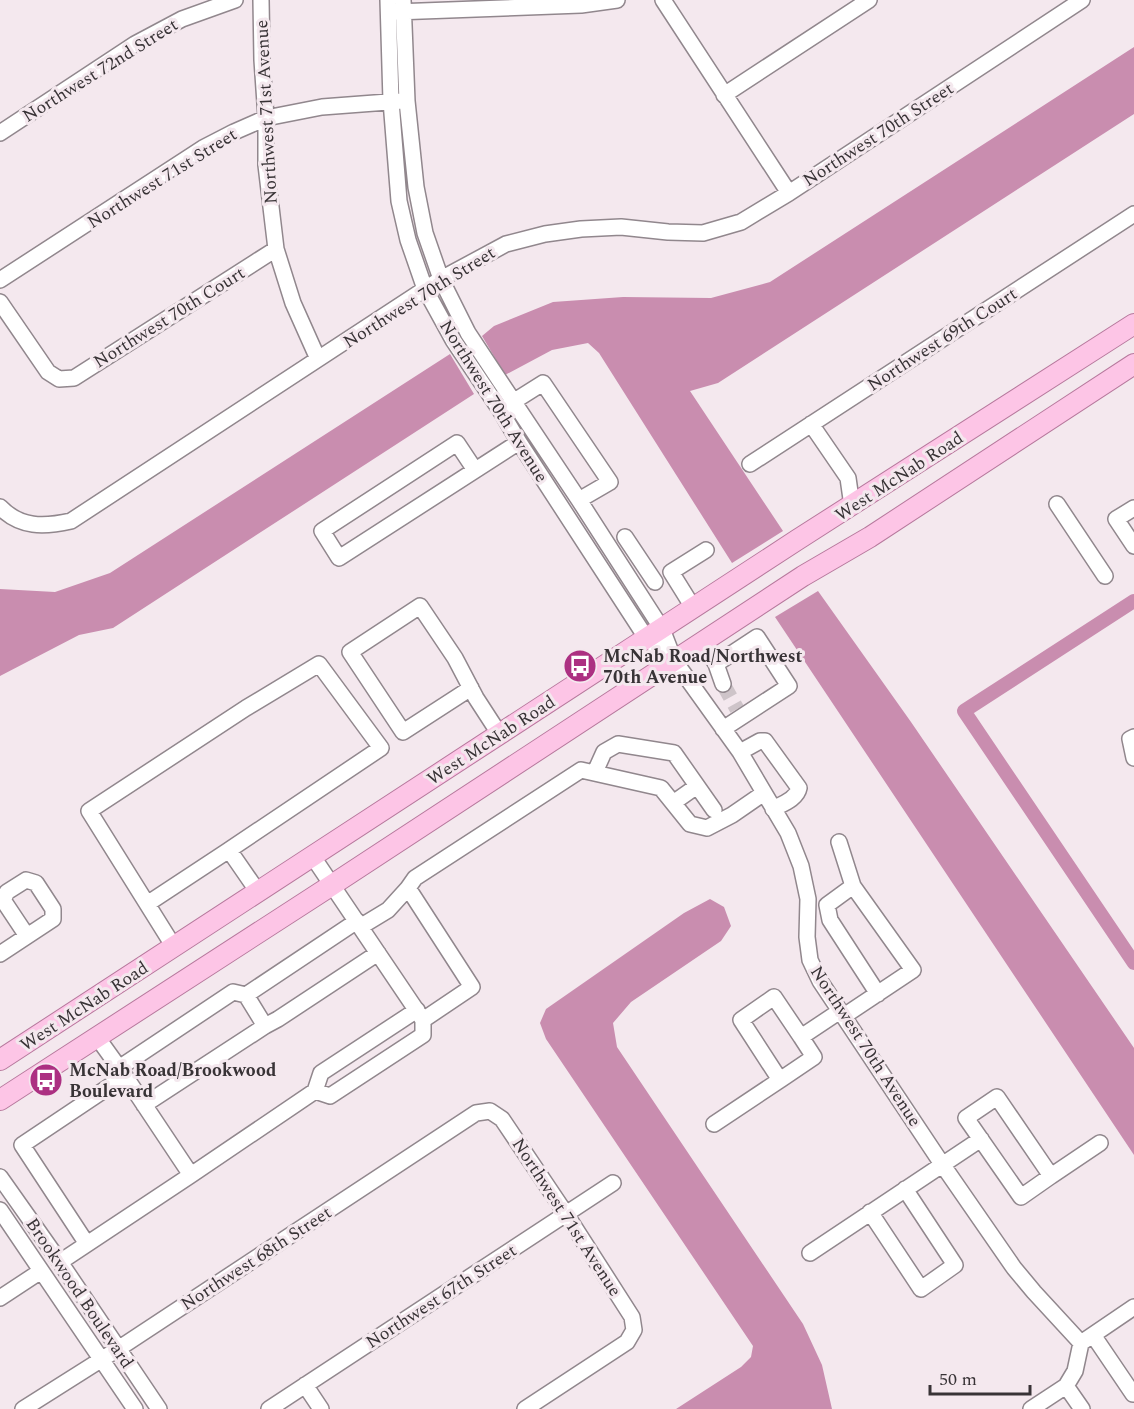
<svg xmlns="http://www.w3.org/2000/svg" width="1134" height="1409" font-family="Spectral,serif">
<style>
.water{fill:#c98daf}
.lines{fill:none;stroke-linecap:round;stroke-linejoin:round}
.canal{stroke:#c98daf;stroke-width:14}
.minor-tunnel{stroke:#cec4c9;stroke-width:15;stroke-dasharray:15 8;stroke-linecap:butt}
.minor-casing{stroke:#91878d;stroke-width:18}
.major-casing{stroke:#b7799d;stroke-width:22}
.minor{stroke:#fff;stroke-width:15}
.major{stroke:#fdc5e6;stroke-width:20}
.labels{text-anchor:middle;stroke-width:6;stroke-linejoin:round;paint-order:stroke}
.street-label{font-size:18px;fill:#383336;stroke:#f4e8ee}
.poi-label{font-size:18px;font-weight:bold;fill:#383336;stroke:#f4e8ee;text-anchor:start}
</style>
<rect width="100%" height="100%" fill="#f4e8ee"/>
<path class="water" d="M1134,47v67l-416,269 -28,8 93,140 -51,32 -133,-210 -11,-10 -36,7 -47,25 -23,-39 12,-10 59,-24 70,-5 88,1 59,-16z
M450,354l24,40 -361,234 -34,7 -79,41v-87l55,3 55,-19z
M818,591l93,131 223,326v107l-359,-538z
M710,899l14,8 7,19 -10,15 -90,61 -18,21 4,24 186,277 19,41 10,44h-156l65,-42 10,-10 2,-11 -207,-307 -6,-16 6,-14 138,-96z"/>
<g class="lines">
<path class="canal" d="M1134,601l-170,110 170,252"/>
<path class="minor-tunnel" d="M723,684l14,25"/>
<defs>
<path id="minor" d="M261,0l1,60 4,58v47l10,84 17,54 25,56
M388,0l3,101 8,100 9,39 17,49 28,51 47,70 19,32 128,197 27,21
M403,0l4,101 9,86 9,46 16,46 27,54 111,167 83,129 12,31 66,92 48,81 13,33 7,33 -1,38 3,23 10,21 122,183 72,104 20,24 47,51
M663,0l126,193
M395,12l186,-7 36,-5
M724,95l145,-95
M0,133l135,-89 47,-25 53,-19
M0,280l203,-132 31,-16 32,-14 56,-11 79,-6
M0,302l48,70 11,7 15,-1 202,-129
M505,407l38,-24 67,99 -31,18
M811,424l37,54 4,28
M750,464l384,-250
M475,470l-18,-27 -135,88 17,27 180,-116
M1057,504l48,72
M0,507c20,21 44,20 71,14l354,-232 16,-10 65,-35 39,-10 36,-5 40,-2 47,5 35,1 38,-11 48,-29 293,-193
M1134,508l-18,11 18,27
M625,537l30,45
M694,609l-23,-37 35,-22
M702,642l14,22 7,20
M716,664l41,-27 32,49 -66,43
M471,688l-68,44 -53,-80 70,-46 35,52 21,40 24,37
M1134,737l-4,2 4,19
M740,752l20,-11h5l34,47c-2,11 -17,16 -26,21
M595,772l9,-20 14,-8 56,9 40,57
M673,803l24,-17
M839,842l14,44 60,84 -69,46
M313,857l110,163
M853,886l-26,19 3,15 48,74
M147,904l82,-54 29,42
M360,927l28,-17 20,-22
M174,947l-85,-136 157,-103 73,-44 62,84 -152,102
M0,954l53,-35v-10l-17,-26 -10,-3 -19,12 -4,8 24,36
M246,995l19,31
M119,1068l114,-76 13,3 111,-74
M125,1076l66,99
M780,1080l34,-23 -13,-20
M315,1091l6,-18 96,-63
M144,1105l121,-79 13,-7 100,-66
M714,1124l66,-44 -39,-60 33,-23 27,40 39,-26
M1051,1176l-30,21 -55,-79 31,-21 54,79 49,-33
M0,1177l60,85 99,147
M0,1210l135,199
M870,1212l51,77 34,-24 -50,-76
M87,1244l-65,-99 103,-69 -28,-39
M810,1253l171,-114
M60,1262l131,-87 124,-84 15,5 93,-61v-15l49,-33 -64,-99 7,-10 166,-108 80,18 29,36 17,4 25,-13 32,-22
M0,1298l41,-27
M1093,1335l40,59h1
M305,1385l16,24
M1066,1386l16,23
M23,1409l95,-60 358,-236 14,-2 12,8 64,95 66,103 2,13 -7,12 -102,67
M269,1409l344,-226
M1031,1409l35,-23 9,-15 6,-28 53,-36"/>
<path id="major" d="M0,1060l797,-520 337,-216
M0,1100l332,-215 471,-309 67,-39 264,-173"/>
</defs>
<use href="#minor" class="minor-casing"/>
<use href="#major" class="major-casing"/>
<use href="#minor" class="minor"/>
<use href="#major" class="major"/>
</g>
<defs>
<symbol id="bus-disc" viewBox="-11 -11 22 22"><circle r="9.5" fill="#ac3082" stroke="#f4e8ee"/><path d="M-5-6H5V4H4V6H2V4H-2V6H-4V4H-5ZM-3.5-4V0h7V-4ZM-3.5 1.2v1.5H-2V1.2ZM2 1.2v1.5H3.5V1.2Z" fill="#fff"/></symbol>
</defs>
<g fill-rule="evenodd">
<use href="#bus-disc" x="561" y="647" width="38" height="38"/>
<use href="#bus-disc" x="27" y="1061" width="38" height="38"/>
</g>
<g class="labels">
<g class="street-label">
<text transform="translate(100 70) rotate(-32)" y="6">Northwest 72nd Street</text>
<text transform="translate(266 112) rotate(-93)" y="6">Northwest 71st Avenue</text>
<text transform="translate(878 134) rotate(-33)" y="6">Northwest 70th Street</text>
<text transform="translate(162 178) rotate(-32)" y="6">Northwest 71st Street</text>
<text transform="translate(419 297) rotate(-32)" y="6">Northwest 70th Street</text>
<text transform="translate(169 317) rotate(-32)" y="6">Northwest 70th Court</text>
<text transform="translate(942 339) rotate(-33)" y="6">Northwest 69th Court</text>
<text transform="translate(494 401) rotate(58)" y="6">Northwest 70th Avenue</text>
<text transform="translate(899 476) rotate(-33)" y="6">West McNab Road</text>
<text transform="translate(491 740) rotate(-33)" y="6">West McNab Road</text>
<text transform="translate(84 1006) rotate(-33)" y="6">West McNab Road</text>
<text transform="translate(866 1046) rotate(57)" y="6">Northwest 70th Avenue</text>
<text transform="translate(567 1217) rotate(57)" y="6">Northwest 71st Avenue</text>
<text transform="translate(256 1258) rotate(-33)" y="6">Northwest 68th Street</text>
<text transform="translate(80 1293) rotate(56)" y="6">Brookwood Boulevard</text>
<text transform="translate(441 1296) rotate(-33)" y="6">Northwest 67th Street</text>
</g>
<g class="poi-label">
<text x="603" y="662">McNab Road/Northwest<tspan x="603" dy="21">70th Avenue</tspan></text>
<text x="69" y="1076">McNab Road/Brookwood<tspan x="69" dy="21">Boulevard</tspan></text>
</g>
</g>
<path d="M930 1385v9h100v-9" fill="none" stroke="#383336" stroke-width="3"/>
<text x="939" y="1385" font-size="18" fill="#383336" stroke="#f4e8ee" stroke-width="4.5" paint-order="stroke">50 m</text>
</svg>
